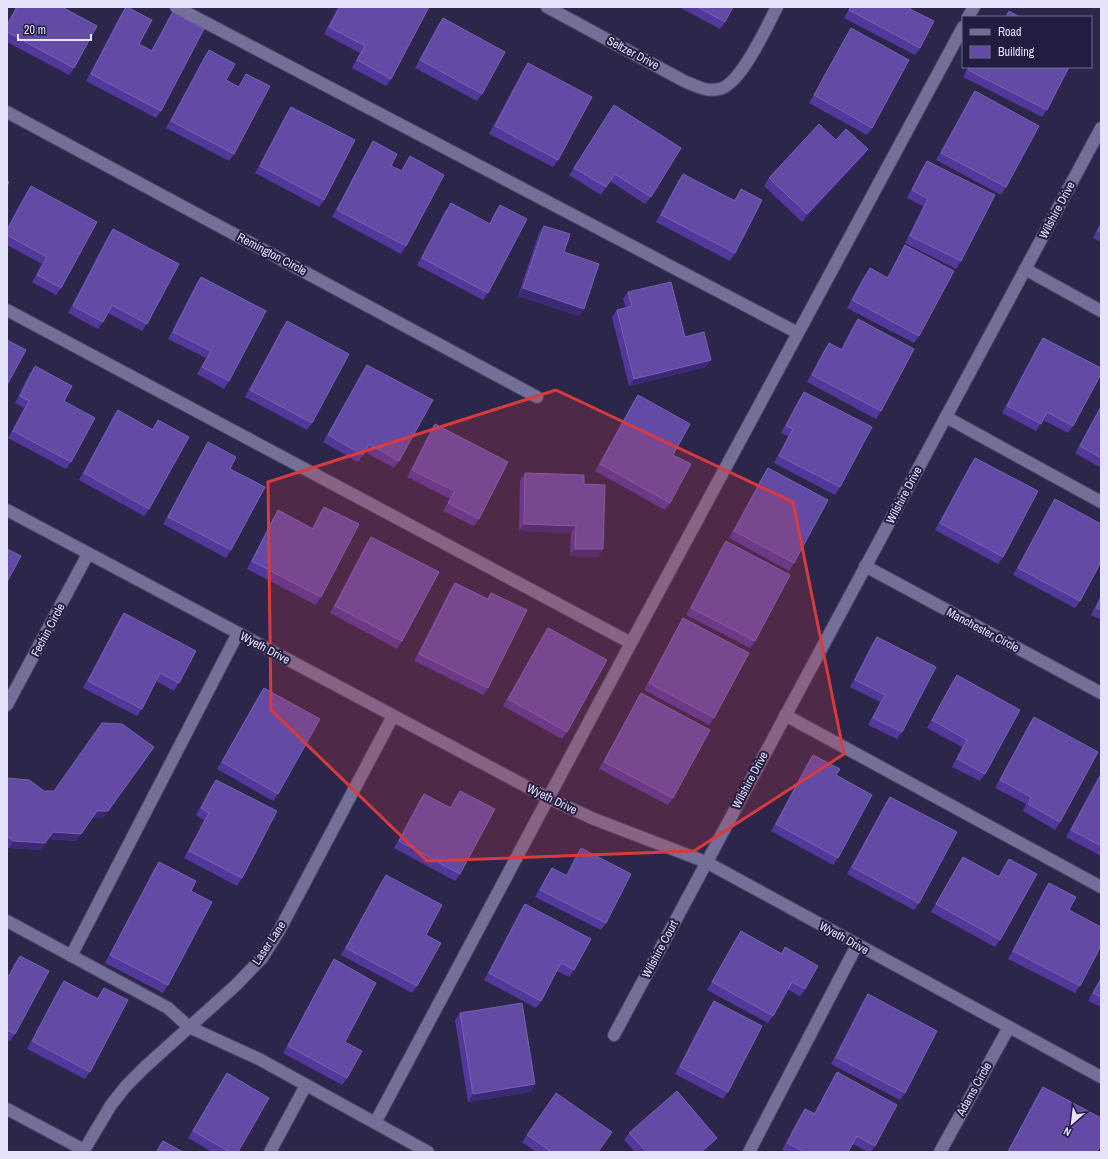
<svg xmlns="http://www.w3.org/2000/svg" width="1108" height="1159" font-family="'Archivo Narrow',sans-serif">
<style>
.lines{fill:none;stroke-linecap:round;stroke-linejoin:round}
.lane-casing{stroke:#474161;stroke-width:14}
.street-casing{stroke:#474161;stroke-width:14}
.lane{stroke:#736f99;stroke-width:12}
.street{stroke:#736f99;stroke-width:12}
.wall{fill:#52389a}
.shaded-wall{fill:#3c2976}
.building{fill:#624aa5;stroke:#7762b3}
.marked{fill:#d83b3d;fill-opacity:0.2;stroke:#d83b3d;stroke-width:3;stroke-linejoin:round}
.labels{text-anchor:middle;stroke-width:4;stroke-linejoin:round;paint-order:stroke}
.street-label{font-size:12px;fill:#e6e4fd;stroke:#221c40}
</style>
<rect width="100%" height="100%" fill="#2c264b"/>
<g class="lines">
<defs>
<path id="lane" d="M176,7l622,326
M968,17l6,-10
M7,310l624,333
M946,417l155,85
M785,715l316,172
M7,921l161,87 21,19 70,32 169,93
M71,956l167,-323
M375,1123l256,-480 332,-616
M270,1152l36,-67
M749,1152l108,-207"/>
<path id="street" d="M547,7l137,74c12,5 22,11 35,8 21,-3 48,-63 58,-82
M7,112l530,285
M1025,269l76,42
M7,510l541,288 46,21 112,43 395,215
M865,566l236,127
M7,705l81,-151
M614,1035l487,-907
M7,1109l77,41
M83,1152l28,-47 15,-19 19,-19 91,-82 26,-27 17,-27 114,-215
M940,1152l69,-125"/>
</defs>
<use href="#lane" class="lane-casing"/>
<use href="#street" class="street-casing"/>
<use href="#lane" class="lane"/>
<use href="#street" class="street"/>
</g>
<path class="wall" d="M16,7h46l12,61 -5,7 -62,-33v-19z
M126,7l13,37 12,7 17,-32 5,-7 -12,99 -5,7 -70,-37 35,-67z
M338,7h91l-38,72 -5,7 -34,-18 8,-15 -36,-19z
M679,7h54l-8,15 -5,7z
M850,7h61l-1,2 10,39 -5,7 -71,-37z
M443,18l39,76 -5,7 -62,-33 23,-43z
M851,28l21,100 -5,7 -58,-32 37,-67z
M209,50l17,30 12,7 8,-13 -12,80 -5,7 -63,-33 38,-71z
M528,63l30,97 -5,7 -64,-33 34,-64z
M968,67h101l-22,43 -5,7 -79,-40z
M975,91l31,96 -5,8 -65,-35 34,-62z
M614,105l37,92 -6,7 -35,-23 -9,14 -32,-20z
M291,107l33,93 -5,7 -64,-34 31,-59z
M836,140l32,9 -5,7 -61,66 -38,-36 5,-8z
M373,141l18,25 10,5 4,-8 5,-7 -4,90 -5,8 -69,-37 36,-68z
M927,161l34,100 -5,8 -51,-26 18,-37 -16,-8 15,-30z
M683,174l51,26 7,-11 -6,64 -5,8 -74,-39 22,-41z
M31,186l30,102 -5,7 -24,-13 10,-18 -35,-19v-17l19,-35z
M451,203l38,21 6,-12 5,-7 -12,88 -5,7 -66,-35 28,-54z
M1101,222v20l-8,-4z
M544,226l20,26 15,64 -61,-20 21,-63z
M113,229l34,95 -5,7 -34,-18 -5,9 -5,7 -30,-16 40,-77z
M905,245l14,91 -5,7 -67,-35 17,-32 6,-8 17,10 13,-25z
M201,277l28,104 -5,8 -27,-15 9,-16 -38,-19 28,-55z
M628,292l57,45 26,23 -5,7 -77,19 -17,-69 5,-7 9,-2 -3,-9z
M858,319l23,92 -5,8 -69,-37 17,-32 5,-7 12,6 12,-23z
M287,321l25,102 -5,7 -62,-33 37,-69z
M1043,338l30,88 -5,7 -25,-13 -7,11 -34,-18 36,-68z
M367,365l32,96 -5,7 -29,-16 -7,10 -35,-20 39,-70z
M35,366l29,35 7,61 -5,7 -58,-31 16,-30 -9,-5 15,-30z
M804,392l36,95 -5,8 -61,-32 14,-27 -7,-3 18,-34z
M638,395l35,60 -3,48 -5,7 -70,-39 38,-69z
M1101,405v63l-26,-15z
M118,410l34,19 6,-9 -9,89 -5,7 -65,-36 34,-63z
M435,424l44,95 -5,7 -31,-15 7,-12 -43,-22 23,-45z
M208,442l22,27 1,81 -5,8 -63,-34 40,-74z
M975,458l28,99 -5,7 -63,-34 35,-65z
M768,468l26,95 -5,8 -60,-33 34,-63z
M525,473l59,11 19,65 -5,8 -28,-1 1,-23 -52,-2 1,-51z
M1055,499l25,102 -5,7 -62,-33 37,-69z
M324,507l-3,90 -5,8 -69,-36 26,-51 5,-8 34,18 7,-14z
M371,537l31,104 -5,8 -67,-36 36,-69z
M726,541l29,100 -5,7 -64,-33 35,-67z
M455,583l32,16 4,-6 -3,95 -5,7 -69,-34 36,-71z
M1101,595v25l-10,-5z
M124,613l55,70 -5,8 -18,-10 -14,28 -5,7 -54,-28 36,-68z
M683,618l31,100 -5,7 -65,-35 34,-64z
M548,628l19,104 -5,7 -59,-33 40,-71z
M877,637l25,95 -5,7 -29,-14 12,-23 -30,-15 22,-43z
M957,675l28,99 -5,7 -28,-14 10,-20 -35,-19 25,-46z
M264,688l14,106 -5,7 -56,-32 42,-74z
M641,693l32,105 -5,7 -69,-36 37,-68z
M1034,717l26,105 -5,8 -32,-19 3,-7 -31,-16 34,-64z
M813,755l23,20 2,83 -5,7 -62,-34 37,-69z
M1101,772v84l-35,-19z
M7,778l37,13 59,27h-11l-16,23 -28,-2 -8,11 -31,-2 -2,-1z
M216,780l26,98 -5,8 -53,-28 20,-38 -8,-5 15,-28z
M460,791v83l-5,7 -61,-33 25,-47 5,-7 26,13 5,-9z
M890,797l29,106 -5,7 -67,-36 38,-70z
M581,848l25,75 -5,7 -66,-33 12,-22 5,-7 14,7 10,-20z
M963,857l36,19 5,-10 5,-7 -9,81 -5,7 -64,-35 27,-48z
M159,862l32,29 -23,94 -5,8 -58,-30 49,-94z
M386,875l40,60 -9,51 -5,7 -71,-38 40,-73z
M1049,883l20,27 11,76 -5,7 -67,-34 36,-69z
M525,904l49,66 -5,7 -12,-6 -16,30 -5,7 -52,-28 36,-69z
M741,931l40,22 4,-6 20,42 -5,7 -13,-7 -14,27 -5,7 -61,-33 29,-52z
M20,956l-5,78 -5,7 -3,-1v-65l1,1 7,-13z
M334,959l11,83 2,36 -5,7 -59,-32 46,-86z
M1101,977v30l-13,-6z
M64,981l33,17 7,-10 -14,84 -5,7 -58,-30 32,-61z
M868,994l37,99 -5,7 -69,-36 32,-63z
M714,1001l14,91 -5,7 -48,-25 34,-66z
M460,1013l75,71 -5,8 -62,10 -13,-82z
M837,1072l38,74 -4,6h-3l-15,-8 -5,8h-62l-4,-2 18,-34 5,-7 9,4 18,-33z
M227,1073l11,79h-26l-24,-14 34,-58z
M1043,1087l54,65h-90l31,-58z
M556,1093l42,59h-62l-14,-10z
M629,1133l83,12 -8,7h-69l-11,-12z"/>
<path class="shaded-wall" d="M868,149l-5,7 -61,66 5,-8z
M523,288l61,21 -5,7 -61,-20z
M711,360l-5,7 -77,19 5,-7z
M524,524l52,2 -5,7 -52,-2z
M575,549h28l-5,8 -28,-1z
M154,747l-51,71h-11l-16,23 -28,-2 5,-7 44,-21z
M14,841l31,2 -5,7 -31,-2z
M535,1084l-5,8 -62,10 5,-8z
M717,1138l-5,7 -8,7h-3z"/>
<path class="building" d="M17,7h45l35,19 -23,42 -67,-36v-6z
M126,7h1l25,13 -13,24 13,7 21,-39 31,17 -43,82 -70,-37z
M340,7h89l-38,72 -34,-19 8,-14 -36,-19z
M697,7h36l-8,15z
M851,7h60l-1,2 24,12 -14,27 -71,-38z
M1009,11l11,6h-14z
M443,18l62,34 -23,42 -62,-34z
M851,28l58,32 -37,68 -58,-33z
M209,50l26,14 -9,16 13,7 7,-13 24,12 -36,68 -63,-33z
M528,63l64,34 -34,63 -63,-34z
M969,67h100l-22,43 -79,-40z
M975,91l64,35 -33,61 -65,-34z
M614,105l67,43 -30,49 -36,-23 -9,13 -32,-19z
M291,107l64,33 -31,60 -64,-34z
M819,124l17,16 10,-11 22,20 -61,65 -38,-36z
M373,141l24,13 -6,12 11,5 8,-15 34,19 -38,71 -69,-36z
M927,161l68,34 -34,66 -51,-25 18,-37 -16,-9z
M683,174l52,27 6,-12 21,11 -27,53 -74,-38z
M7,181l2,1 -2,4z
M31,186l66,36 -36,66 -24,-13 10,-18 -40,-22v-5z
M451,203l39,21 10,-19 27,14 -39,74 -66,-35z
M1101,225v8l-3,-2z
M544,226l26,8 -6,18 35,12 -15,45 -61,-21z
M113,229l66,35 -32,60 -35,-19 -9,17 -30,-16z
M905,245l49,26 -35,65 -67,-36 18,-32 18,10z
M201,277l65,34 -37,70 -27,-14 9,-16 -38,-19z
M671,282l14,55 19,-5 7,28 -77,19 -17,-69 15,-4 -4,-14z
M858,319l56,30 -33,62 -69,-36 17,-32 13,7z
M287,321l62,33 -37,69 -62,-33z
M1043,338l58,30v6l-28,52 -26,-14 -6,12 -34,-18z
M7,340l19,10 -19,35z
M367,365l66,35 -34,61 -30,-17 -6,11 -35,-20z
M35,366l37,20 -8,15 31,17 -24,44 -58,-31 16,-30 -9,-5z
M804,392l68,35 -32,60 -61,-31 14,-27 -7,-3z
M638,395l52,29 -17,31 18,9 -21,39 -70,-39z
M1101,407v51l-21,-12z
M118,410l35,20 5,-10 31,17 -40,72 -65,-36z
M435,424l73,38 -29,57 -31,-16 7,-12 -43,-21z
M208,442l28,15 -6,12 35,18 -34,63 -63,-33z
M975,458l63,33 -35,66 -63,-34z
M768,468l60,32 -34,63 -60,-32z
M525,473l59,2v9l21,1 -2,64h-28l1,-23 -52,-2z
M1055,499l46,25v38l-21,39 -62,-33z
M324,507l35,17 -38,73 -69,-36 26,-51 35,19z
M371,537l68,35 -37,69 -67,-35z
M726,541l64,34 -35,66 -64,-33z
M7,549l14,7 -14,26z
M455,583l33,16 3,-6 36,17 -39,78 -69,-34z
M1101,598v12l-5,-2z
M124,613l72,38 -17,32 -19,-10 -18,36 -54,-28z
M683,618l66,35 -35,65 -65,-35z
M548,628l59,32 -40,72 -59,-33z
M877,637l59,30 -34,65 -29,-14 12,-23 -30,-15z
M957,675l63,35 -35,64 -28,-15 10,-19 -35,-20z
M264,688l56,31 -42,75 -56,-32z
M641,693l69,37 -37,68 -69,-36z
M1034,717l64,35 -38,70 -32,-18 3,-7 -31,-17z
M102,723l20,1 32,23 -46,64h-11l-16,23 -28,-2 -8,11 -31,-2 -6,-4 -1,1v-60l22,2 15,11h10z
M813,755l27,14 -4,6 36,20 -34,63 -62,-34z
M1101,775v71l-30,-16z
M216,780l61,31 -35,67 -53,-27 20,-38 -8,-5z
M460,791l35,18 -35,65 -61,-33 25,-47 27,14z
M890,797l67,35 -38,71 -67,-36z
M581,848l50,26 -25,49 -66,-33 12,-22 15,8z
M963,857l36,20 10,-18 28,15 -37,66 -64,-36z
M159,862l37,19 -5,10 21,11 -44,83 -58,-30z
M386,875l56,30 -16,30 15,8 -24,43 -71,-38z
M1049,883l27,14 -7,13 32,17v19l-21,40 -67,-35z
M525,904l66,35 -17,31 -13,-7 -20,38 -52,-28z
M741,931l41,23 3,-7 33,19 -13,23 -13,-7 -19,34 -61,-34z
M20,956l29,15 -34,63 -8,-4v-55l2,1z
M334,959l42,24 -31,59 17,9 -15,27 -59,-32z
M1101,979v18l-8,-4z
M64,981l34,18 6,-11 24,12 -38,72 -58,-31z
M868,994l69,37 -32,62 -69,-36z
M714,1001l48,25 -34,66 -48,-25z
M522,1003l13,81 -62,10 -13,-81z
M837,1072l60,33 -22,41 -18,-10 -9,16h-43l-18,-9 18,-34 10,5z
M227,1073l42,25 -31,54h-8l-37,-21z
M1043,1087l58,31v26l-4,8h-89z
M677,1091l40,47 -16,14h-54l-18,-19z
M556,1093l56,39 -14,20h-46l-25,-17z
M163,1141l20,11h-27z"/>
<path class="marked" d="M556,390l237,112 51,252 -150,97 -267,10 -156,-151 -3,-228z"/>
<g class="labels">
<g class="street-label">
<text transform="translate(633 53) rotate(28)" y="4">Seltzer Drive</text>
<text transform="translate(1057 210) rotate(-62)" y="4">Wilshire Drive</text>
<text transform="translate(272 254) rotate(28)" y="4">Remington Circle</text>
<text transform="translate(904 495) rotate(-62)" y="4">Wilshire Drive</text>
<text transform="translate(48 630) rotate(-62)" y="4">Fechin Circle</text>
<text transform="translate(983 630) rotate(28)" y="4">Manchester Circle</text>
<text transform="translate(265 648) rotate(28)" y="4">Wyeth Drive</text>
<text transform="translate(750 780) rotate(-62)" y="4">Wilshire Drive</text>
<text transform="translate(552 799) rotate(26)" y="4">Wyeth Drive</text>
<text transform="translate(844 938) rotate(29)" y="4">Wyeth Drive</text>
<text transform="translate(269 943) rotate(-56)" y="4">Laser Lane</text>
<text transform="translate(660 949) rotate(-62)" y="4">Wilshire Court</text>
<text transform="translate(974 1089) rotate(-61)" y="4">Adams Circle</text>
</g>
</g>
<rect width="1108" height="1159" fill="none" stroke="#e6e4fd" stroke-width="16"/>
<rect x="962" y="16" width="130" height="52" fill="#221c40" stroke="#706c8c"/>
<rect x="970" y="29" width="20" height="6" fill="#736f99" stroke="#706c8c"/>
<text x="998" y="36" font-size="12" fill="#e6e4fd">Road</text>
<rect x="970" y="46" width="20" height="12" fill="#624aa5" stroke="#706c8c"/>
<text x="998" y="56" font-size="12" fill="#e6e4fd">Building</text>
<g transform="translate(1072 1123) rotate(208)" stroke="#221c40" stroke-width="3" paint-order="stroke">
<path d="M0-3L7 15L0 10L-7 15Z" fill="#e6e4fd"/>
<text y="-6" font-size="11" font-weight="bold" text-anchor="middle" fill="#e6e4fd">N</text>
</g>
<path d="M18 34v6h73v-6" fill="none" stroke="#e6e4fd" stroke-width="2"/>
<text x="24" y="34" font-size="12" fill="#e6e4fd" stroke="#221c40" stroke-width="3" paint-order="stroke">20 m</text>
</svg>
